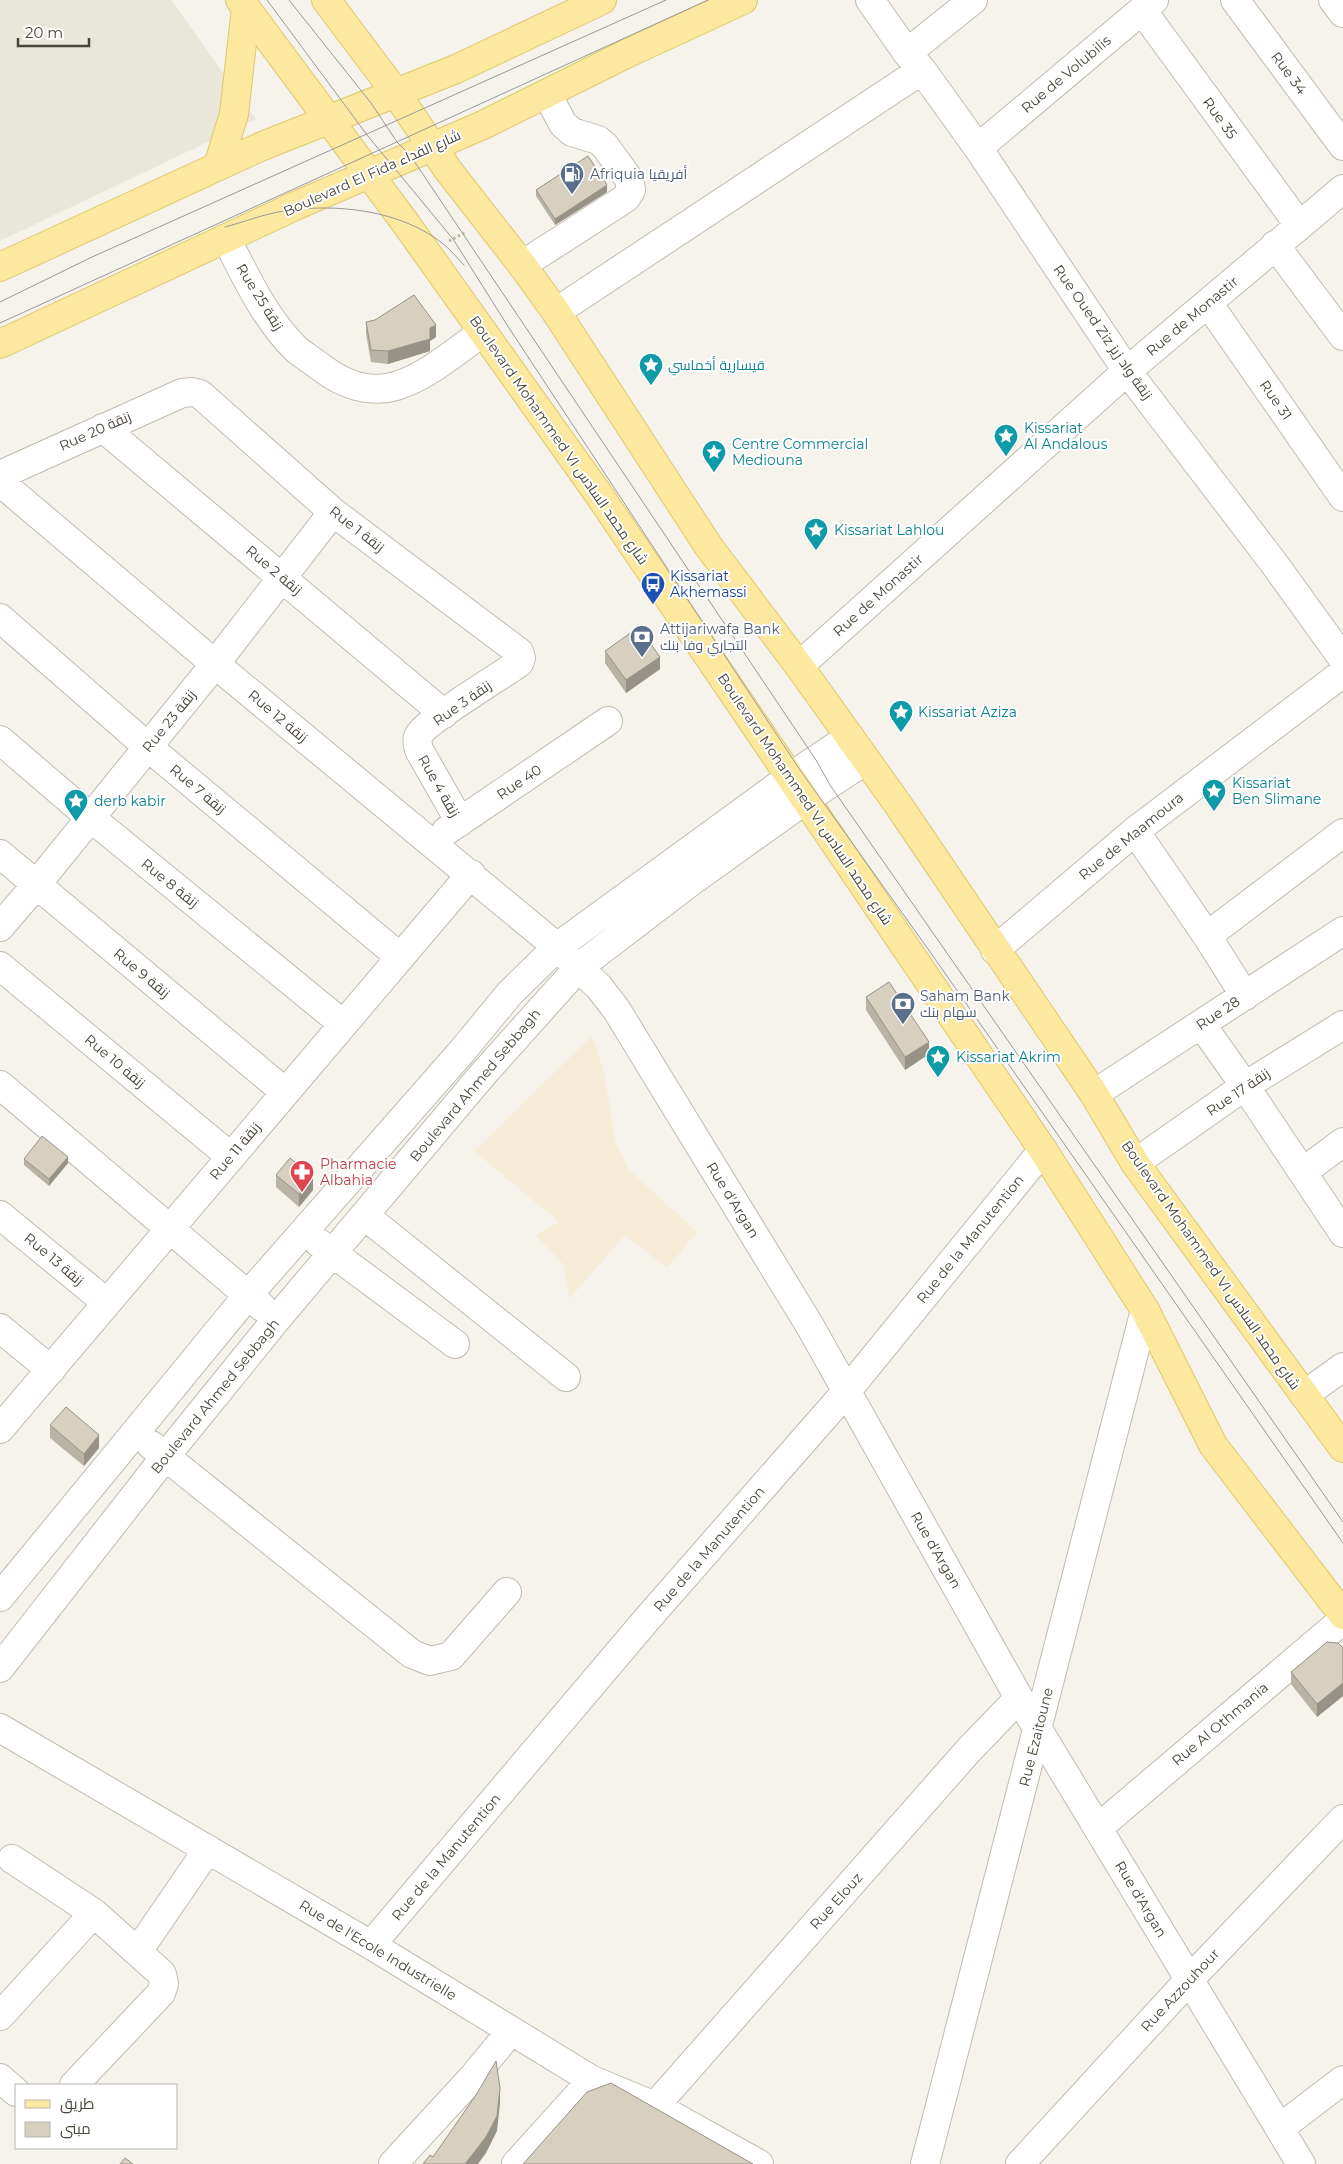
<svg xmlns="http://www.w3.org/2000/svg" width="1343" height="2164" font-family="Montserrat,Cairo,sans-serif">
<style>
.residential{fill:#e9e6da}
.commercial{fill:#f6ecd8}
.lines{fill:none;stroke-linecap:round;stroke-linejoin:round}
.minor-casing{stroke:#c1bcae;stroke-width:30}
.major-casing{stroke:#e2c86d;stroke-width:30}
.path{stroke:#c3b9a0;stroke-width:3;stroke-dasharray:2.5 2.5;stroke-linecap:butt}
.minor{stroke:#fff;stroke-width:28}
.major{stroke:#fce89e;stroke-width:28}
.tram{stroke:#9a9a9a;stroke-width:1}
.wall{fill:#b9b3a6}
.shaded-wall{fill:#969287}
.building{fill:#d7d0c1;stroke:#969287}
.labels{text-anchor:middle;stroke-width:4;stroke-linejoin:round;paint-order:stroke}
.street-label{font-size:14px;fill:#4a4539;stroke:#fff}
.service-label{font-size:14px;fill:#4e5e75;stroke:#fff;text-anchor:start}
.culture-label{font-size:14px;fill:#0d838f;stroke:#fff;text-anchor:start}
.transit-label{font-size:14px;fill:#164399;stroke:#fff;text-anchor:start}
.health-label{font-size:14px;fill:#be3a42;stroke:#fff;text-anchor:start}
</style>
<rect width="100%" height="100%" fill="#f5f3ec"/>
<path class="residential" d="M0,0h171l85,119 -256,122z"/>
<path class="commercial" d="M592,1036l12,35 11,70 14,29 68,62 -30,36 -42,-33 -56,64 -6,-35 -27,-29 23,-13 -85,-71z"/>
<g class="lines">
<defs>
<path id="minor" d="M870,0l37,53 15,17 56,78 149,223 146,191 70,97
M1235,0l108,146
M1333,0l10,13
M1142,10l157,215
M907,53l66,-53
M978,148l176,-148
M226,238c20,39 39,81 71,112 8,6 17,12 25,18 21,16 47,26 74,18 32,-10 60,-35 87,-54
M1275,245l68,91
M522,265l104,-67 5,-8 -2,-11 -24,-33 -7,-6 -26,-8 -9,-8 -16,-30
M1208,303l135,194
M556,312l366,-242
M103,428l341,286
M0,475l182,-82 10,-1 8,2 133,118 186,140 2,6 -2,5c-17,12 -93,58 -100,72 -3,5 -1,10 0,15l41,72
M0,482l215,182 342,283 42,40 17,22 194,317 209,372 282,466
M0,618l148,129 252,210
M799,666l328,-295 216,-182
M0,740l91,78 252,206
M446,831l162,-110
M1135,831l72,105 38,60
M0,854l285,238
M0,927l36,-42 179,-221 118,-152
M1207,936l136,-103
M995,950l140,-119 208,-158
M0,966l230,190
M1201,1024l44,62 98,147
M0,1085l262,222
M1094,1094l249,-163
M1135,1163l110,-77 98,-61
M1303,1172l40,-30
M0,1215l107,88
M365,1216l201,161
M319,1243l136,101
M0,1328l51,42
M1304,1395l39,-28
M0,1429l471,-555
M151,1445l261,209 18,7 21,-5 56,-64
M0,1597l248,-302 215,-245 47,-57 47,-46 233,-170 60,-40
M0,1668l165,-211 111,-137 208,-247 95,-106 110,-84 116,-83 61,-40
M0,1728l371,217 221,135 63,26 104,58
M1098,1828l245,-208
M12,1859l82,54 68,61 2,10 -3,9 -87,92
M371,1945l277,-327 198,-226 197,-242
M138,1951l70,-102
M0,2016l94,-103
M0,2078l16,14
M655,2106l313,-355 51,-53
M1280,2128l63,-48
M393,2164l80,-87 38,-46
M516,2164l76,-84
M925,2164l220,-854
M1020,2164l169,-184 154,-161"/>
<path id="major" d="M240,0l164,221 193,271 446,658 102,160 68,135 130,170
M326,0l70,93 52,77 74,95 34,47 153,235 90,119 98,137 197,291 41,69 208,285
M218,166l16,-52 12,-106
M0,267l260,-120 196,-78 146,-69
M0,344l295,-138 188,-81 141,-70 119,-55"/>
</defs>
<use href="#minor" class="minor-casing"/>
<use href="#major" class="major-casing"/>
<path class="path" d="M449,241l17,-9"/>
<use href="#minor" class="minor"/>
<use href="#major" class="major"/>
<path class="tram" d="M267,0l100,135 86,104 56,89 291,442 128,179 415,594
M289,0l82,103 26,39 13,13 406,605 14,25 513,737
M225,227c19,-5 39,-13 59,-16 52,-8 116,-1 158,32 8,6 15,15 22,22
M0,302l92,-45 574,-257
M0,323l708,-323"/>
</g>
<path class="wall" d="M536,190l71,2 -52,33 -19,-29z
M366,322l70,15 -6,4v10l-42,13 -17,-2 -5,-28z
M605,651l55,18 -34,24 -21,-30z
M866,997l63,57 -24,16 -39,-60z
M24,1159l44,4 -19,23 -25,-21z
M276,1175l37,15 -14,17 -23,-20z
M50,1425l49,23 -15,18 -34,-28z
M1343,1648v48l-26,21 -26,-33v-12z"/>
<path class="shaded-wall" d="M607,185v7l-52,33v-6z
M436,325v12l-6,4v10l-42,13v-13l42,-23z
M660,657v12l-34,24v-13z
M929,1042v12l-24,16v-13z
M68,1157v6l-19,23v-7z
M313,1177v13l-14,17v-13z
M99,1435v13l-15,18v-12z
M1343,1683v13l-26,21v-13z
M500,2088v15l-3,28 -11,22 -8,11h-13z"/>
<path class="building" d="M588,156l19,29 -52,34 -19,-29z
M414,295l22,30 -6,3v11l-42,12 -17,-1 -5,-28 9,-2z
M639,627l21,30 -34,23 -21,-29z
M889,982l40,60 -24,15 -39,-60z
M42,1136l26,21 -19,22 -25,-20z
M290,1158l23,19 -14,17 -23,-19z
M66,1407l33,28 -15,19 -34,-29z
M1327,1642l11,1 5,5v35l-26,21 -26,-32z
M496,2061l4,27 -3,28 -11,21 -21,27h-42l7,-9 3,2 43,-62z
M611,2083l142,81h-230l64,-72z
M125,2158l8,6h-13z"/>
<defs>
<symbol id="fuel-pin" viewBox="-11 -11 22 30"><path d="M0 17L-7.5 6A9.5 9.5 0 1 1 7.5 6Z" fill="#5c6f8a" stroke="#fff"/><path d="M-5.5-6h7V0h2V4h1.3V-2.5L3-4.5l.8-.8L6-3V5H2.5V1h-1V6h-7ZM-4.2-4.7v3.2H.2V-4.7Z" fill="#fff"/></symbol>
<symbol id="sight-pin" viewBox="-11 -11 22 30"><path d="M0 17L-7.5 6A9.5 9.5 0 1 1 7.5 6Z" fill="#0f9aa8" stroke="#fff"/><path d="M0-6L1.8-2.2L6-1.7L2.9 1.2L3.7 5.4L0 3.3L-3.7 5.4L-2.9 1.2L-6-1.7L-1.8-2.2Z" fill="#fff"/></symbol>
<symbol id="bus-pin" viewBox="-11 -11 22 30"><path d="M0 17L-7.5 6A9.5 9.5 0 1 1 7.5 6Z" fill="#1a4fb4" stroke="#fff"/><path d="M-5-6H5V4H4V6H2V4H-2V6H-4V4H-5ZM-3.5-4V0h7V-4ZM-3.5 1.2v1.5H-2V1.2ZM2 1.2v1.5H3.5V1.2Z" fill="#fff"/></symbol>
<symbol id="bank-pin" viewBox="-11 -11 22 30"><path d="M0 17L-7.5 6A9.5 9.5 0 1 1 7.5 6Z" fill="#5c6f8a" stroke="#fff"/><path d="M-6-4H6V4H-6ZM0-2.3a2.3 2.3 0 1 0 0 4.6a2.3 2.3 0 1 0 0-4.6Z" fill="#fff"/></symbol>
<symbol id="pharmacy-pin" viewBox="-11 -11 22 30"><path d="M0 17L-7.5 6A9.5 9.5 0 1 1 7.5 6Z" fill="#e0444e" stroke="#fff"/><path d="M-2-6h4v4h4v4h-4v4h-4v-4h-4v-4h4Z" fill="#fff"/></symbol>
</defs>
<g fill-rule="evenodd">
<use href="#fuel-pin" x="558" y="160" width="28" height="38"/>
<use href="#sight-pin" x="637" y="351" width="28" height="38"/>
<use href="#sight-pin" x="992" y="422" width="28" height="38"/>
<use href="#sight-pin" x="700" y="438" width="28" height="38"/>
<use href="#sight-pin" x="802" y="516" width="28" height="38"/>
<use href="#bus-pin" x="639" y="570" width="28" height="38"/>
<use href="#bank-pin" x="628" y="623" width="28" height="38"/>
<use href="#sight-pin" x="887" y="698" width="28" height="38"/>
<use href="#sight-pin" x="1200" y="777" width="28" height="38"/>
<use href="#sight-pin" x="62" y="787" width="28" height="38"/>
<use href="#bank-pin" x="889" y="990" width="28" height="38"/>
<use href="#sight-pin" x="924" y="1043" width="28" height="38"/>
<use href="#pharmacy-pin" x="288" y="1158" width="28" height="38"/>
</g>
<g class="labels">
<g class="street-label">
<text transform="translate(1289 73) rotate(53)" y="5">Rue 34</text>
<text transform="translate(1066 74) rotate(-40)" y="5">Rue de Volubilis</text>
<text transform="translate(1220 118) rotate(54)" y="5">Rue 35</text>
<text transform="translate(372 173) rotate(-24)" y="5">Boulevard El Fida شارع الفداء</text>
<text transform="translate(260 297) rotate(58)" y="5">Rue 25 زنقة</text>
<text transform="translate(1192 316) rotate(-40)" y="5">Rue de Monastir</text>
<text transform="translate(1103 332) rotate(55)" y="5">Rue Oued Ziz زنقة واد زيز</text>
<text transform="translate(1276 400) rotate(55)" y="5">Rue 31</text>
<text transform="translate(95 431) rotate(-24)" y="5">Rue 20 زنقة</text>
<text transform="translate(559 440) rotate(55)" y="5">Boulevard Mohammed VI شارع محمد السادس</text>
<text transform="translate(357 529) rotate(38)" y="5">Rue 1 زنقة</text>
<text transform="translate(274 570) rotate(40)" y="5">Rue 2 زنقة</text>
<text transform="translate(878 595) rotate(-42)" y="5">Rue de Monastir</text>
<text transform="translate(462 703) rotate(-35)" y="5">Rue 3 زنقة</text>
<text transform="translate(278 716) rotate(40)" y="5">Rue 12 زنقة</text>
<text transform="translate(169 721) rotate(-51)" y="5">Rue 23 زنقة</text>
<text transform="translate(519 782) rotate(-34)" y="5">Rue 40</text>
<text transform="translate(439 786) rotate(60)" y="5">Rue 4 زنقة</text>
<text transform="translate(198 789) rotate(40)" y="5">Rue 7 زنقة</text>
<text transform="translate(805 799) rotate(56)" y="5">Boulevard Mohammed VI شارع محمد السادس</text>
<text transform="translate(1131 836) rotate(-39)" y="5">Rue de Maamoura</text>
<text transform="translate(170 883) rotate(39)" y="5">Rue 8 زنقة</text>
<text transform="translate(142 973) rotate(40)" y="5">Rue 9 زنقة</text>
<text transform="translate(1218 1013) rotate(-33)" y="5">Rue 28</text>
<text transform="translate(115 1061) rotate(40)" y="5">Rue 10 زنقة</text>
<text transform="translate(475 1085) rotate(-50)" y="5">Boulevard Ahmed Sebbagh</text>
<text transform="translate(1238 1092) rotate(-34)" y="5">Rue 17 زنقة</text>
<text transform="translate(235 1151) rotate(-50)" y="5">Rue 11 زنقة</text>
<text transform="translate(733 1200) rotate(58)" y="5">Rue d'Argan</text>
<text transform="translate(970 1239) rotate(-51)" y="5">Rue de la Manutention</text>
<text transform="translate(54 1259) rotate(40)" y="5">Rue 13 زنقة</text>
<text transform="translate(1211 1265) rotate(55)" y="5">Boulevard Mohammed VI شارع محمد السادس</text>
<text transform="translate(215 1396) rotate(-51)" y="5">Boulevard Ahmed Sebbagh</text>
<text transform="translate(709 1549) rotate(-49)" y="5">Rue de la Manutention</text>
<text transform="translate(936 1550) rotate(60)" y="5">Rue d'Argan</text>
<text transform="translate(1220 1724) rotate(-40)" y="5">Rue Al Othmania</text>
<text transform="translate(1036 1737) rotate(-76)" y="5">Rue Ezaitoune</text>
<text transform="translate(446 1857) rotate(-50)" y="5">Rue de la Manutention</text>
<text transform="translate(1141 1899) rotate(59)" y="5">Rue d'Argan</text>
<text transform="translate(836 1901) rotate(-48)" y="5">Rue Elouz</text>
<text transform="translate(378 1950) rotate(31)" y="5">Rue de l'Ecole Industrielle</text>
<text transform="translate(1180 1990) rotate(-47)" y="5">Rue Azzouhour</text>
</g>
<g class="service-label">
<text x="590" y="179">Afriquia أفريقيا</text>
<text x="660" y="634">Attijariwafa Bank<tspan x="660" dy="16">التجاري وفا بنك</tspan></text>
<text x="920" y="1001">Saham Bank<tspan x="920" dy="16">سهام بنك</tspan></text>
</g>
<g class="culture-label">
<text x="668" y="370">قيسارية أخماسي</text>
<text x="1024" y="433">Kissariat<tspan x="1024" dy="16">Al Andalous</tspan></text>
<text x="732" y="449">Centre Commercial<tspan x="732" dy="16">Mediouna</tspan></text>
<text x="834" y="535">Kissariat Lahlou</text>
<text x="918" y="717">Kissariat Aziza</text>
<text x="1232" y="788">Kissariat<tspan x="1232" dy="16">Ben Slimane</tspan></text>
<text x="94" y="806">derb kabir</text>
<text x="956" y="1062">Kissariat Akrim</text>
</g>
<g class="transit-label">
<text x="670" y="581">Kissariat<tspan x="670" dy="16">Akhemassi</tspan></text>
</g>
<g class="health-label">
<text x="320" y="1169">Pharmacie<tspan x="320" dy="16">Albahia</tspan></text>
</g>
</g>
<rect x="15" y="2084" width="162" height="65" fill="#ffffff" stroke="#b7b5b0"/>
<rect x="25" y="2100" width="25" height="8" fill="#fce89e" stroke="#b7b5b0"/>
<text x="60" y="2109" font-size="15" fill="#4a4539">طريق</text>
<rect x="25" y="2122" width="25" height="15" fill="#d7d0c1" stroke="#b7b5b0"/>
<text x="60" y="2134" font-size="15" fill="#4a4539">مبنى</text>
<path d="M18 38v8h71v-8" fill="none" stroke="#4a4539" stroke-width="2.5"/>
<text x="25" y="38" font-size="15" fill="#4a4539" stroke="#ffffff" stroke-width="4" paint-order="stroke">20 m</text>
</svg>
